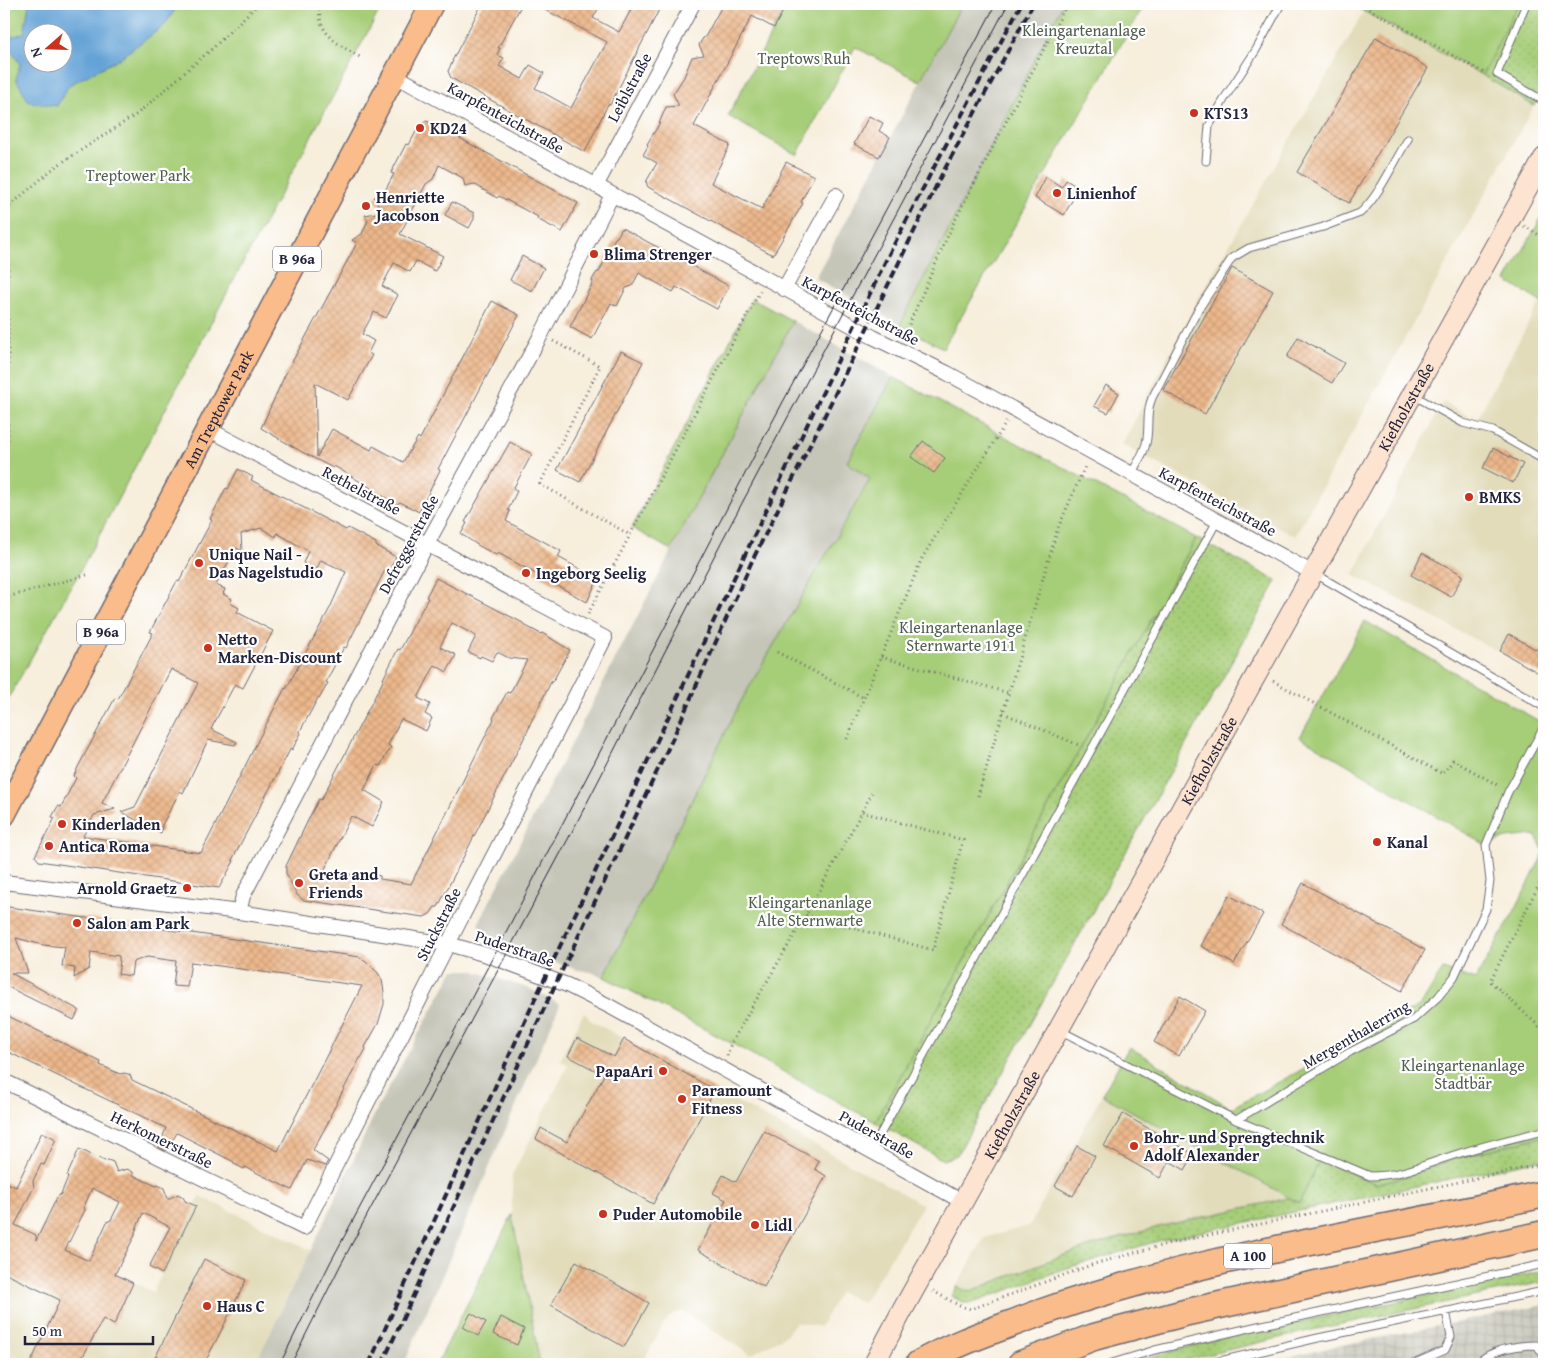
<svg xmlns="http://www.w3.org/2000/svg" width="1548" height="1368" font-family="'Gentium Book Plus',serif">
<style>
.built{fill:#e2dcba}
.industrial{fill:url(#industrial-grid)}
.railway{fill:#c5c5b8}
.grass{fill:url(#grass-dots);stroke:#647859}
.green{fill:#a6cd77;stroke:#647859;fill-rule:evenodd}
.water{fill:#64a2d6;stroke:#436288;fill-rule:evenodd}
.building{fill:url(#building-cross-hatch);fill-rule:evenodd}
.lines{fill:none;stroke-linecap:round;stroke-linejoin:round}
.lane-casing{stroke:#6d6973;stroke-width:9}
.street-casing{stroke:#6d6973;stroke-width:16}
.secondary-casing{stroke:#6d6973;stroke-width:22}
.primary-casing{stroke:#6d6973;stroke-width:25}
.highway-casing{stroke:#6d6973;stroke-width:29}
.path{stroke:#6d6973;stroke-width:3;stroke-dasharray:1 4;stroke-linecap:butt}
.lane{stroke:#fff;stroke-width:7}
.street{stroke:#fff;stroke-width:14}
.secondary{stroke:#fde4d0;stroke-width:20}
.primary{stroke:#f9bc8a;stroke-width:22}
.highway{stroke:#f9bc8a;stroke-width:26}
.tram{stroke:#22223b;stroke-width:1}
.rail{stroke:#22223b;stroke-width:4;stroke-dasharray:8 4;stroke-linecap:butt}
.poi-dot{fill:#c8321e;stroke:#fff;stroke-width:2}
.labels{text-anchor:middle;stroke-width:4.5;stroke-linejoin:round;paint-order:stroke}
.shield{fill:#fff;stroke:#646476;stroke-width:1}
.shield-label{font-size:15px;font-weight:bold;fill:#22223b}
.park-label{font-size:16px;fill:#505e50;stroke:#fff}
.street-label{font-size:16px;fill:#22223b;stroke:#fff}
.poi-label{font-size:16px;font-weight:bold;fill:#22223b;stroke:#fff;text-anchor:start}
</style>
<defs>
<pattern id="industrial-grid" width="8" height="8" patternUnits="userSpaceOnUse" patternTransform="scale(1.25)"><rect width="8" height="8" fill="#c5c5b8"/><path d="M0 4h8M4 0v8" fill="none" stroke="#a9a99f"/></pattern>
<pattern id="grass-dots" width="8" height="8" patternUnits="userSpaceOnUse" patternTransform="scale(1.25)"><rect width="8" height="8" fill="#a6cd77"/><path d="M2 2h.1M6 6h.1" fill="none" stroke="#8fb068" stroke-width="1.8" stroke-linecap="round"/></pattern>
<pattern id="building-cross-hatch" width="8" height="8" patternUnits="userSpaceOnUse" patternTransform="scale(1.25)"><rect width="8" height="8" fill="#ecb78b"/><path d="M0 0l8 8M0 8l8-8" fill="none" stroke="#ca9d79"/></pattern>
</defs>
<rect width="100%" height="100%" fill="#fff"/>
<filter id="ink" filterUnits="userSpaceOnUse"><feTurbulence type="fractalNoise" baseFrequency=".02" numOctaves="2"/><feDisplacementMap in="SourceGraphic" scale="10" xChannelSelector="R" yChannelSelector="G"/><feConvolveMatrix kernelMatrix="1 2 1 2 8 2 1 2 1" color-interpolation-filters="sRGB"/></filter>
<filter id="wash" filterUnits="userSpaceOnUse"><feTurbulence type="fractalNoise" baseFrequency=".0096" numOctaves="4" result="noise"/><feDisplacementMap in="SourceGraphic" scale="20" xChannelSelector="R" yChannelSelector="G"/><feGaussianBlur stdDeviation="1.12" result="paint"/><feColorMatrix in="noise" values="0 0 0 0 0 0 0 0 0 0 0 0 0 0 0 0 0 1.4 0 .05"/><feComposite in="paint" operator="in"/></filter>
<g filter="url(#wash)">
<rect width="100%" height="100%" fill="#f7eedc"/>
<path class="built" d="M1364,11l118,64 52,31 -239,430 -173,-91 72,-138z
M1540,302l4,2v372l-191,-101 90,-173 33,18z
M584,1012l6,8 34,19 299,166 -60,98 -23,-11 -20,35 -24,-5 -10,13 -35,20 -67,-43 -10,1 -5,4 -6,8 -21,39h-102l-28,-149v-40l56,-110 -8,-5z
M1102,1095l186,103 -126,28 -71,20 -33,11 -90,35 -11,-6 27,-48 45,-12z
M200,1196l111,54 -56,114h-251v-144l149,72z"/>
<path class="industrial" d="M1544,1305v59h-283l71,-17z"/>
<path class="railway" d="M962,4h101l-163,321 -85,-47z
M793,321l100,56 -46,85 23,16 -130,225 -136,274 -13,-5 -13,-2 -87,-30 -13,-16 243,-469z
M454,970h17l57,18 32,16 -156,360h-149l56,-114 68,-145z"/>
<path class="grass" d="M1518,4h26v83l-10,19 -52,-31z
M1196,538l81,43 -320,574 -14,5 -68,-38z
M1544,1136v23l-386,82 -94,28 -91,34h-9l-13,-7 6,-10 11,6 90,-35 33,-11 71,-20 126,-28 11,5 21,-44 56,25 30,-8 48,-17z
M1544,1271v11l-236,49 -139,33h-45l97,-26z"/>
<path class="green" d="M4,4h379l-145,268 -159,301 -75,133zM32,32h30v30h-30z
M787,4h75l6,3 2,-3h28l4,2 1,-2h59l-42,77 -65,-34 -58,108 -69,-39z
M1063,4h82l-202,344 -43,-23z
M1350,4h168l-36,71z
M1544,213v91l-38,-23z
M752,299l41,22 -122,229 -39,-22z
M893,377l303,161 -321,584 -144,-79 -127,-66 136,-274 130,-224 -23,-17z
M1365,621l179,103v127l-9,-16 -28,3 -21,7 -186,-108z
M1544,853v283l-90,23 -48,17 -30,8 -56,-25 -21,44 -197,-108 27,-48 102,61 190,-103 22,-36 32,11 39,-68z
M512,1215l28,149h-103z"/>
<path class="water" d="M29,4h150l-15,22 -47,34 -48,25 -12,21 -28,-4 -13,-23 4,-15 -11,-17 2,-10 13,-4zM32,32h30v30h-30z"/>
<g id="blocks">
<path class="building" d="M482,4h40l-24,44h2l-3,7 7,3 -5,8 23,13 8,-14 14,8 -9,15 36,20 36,-66 -73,-38h67l-8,14 26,14 15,-28h28l-52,101 -2,-1 -23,48 -134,-74 -3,-7 5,-10h-1z
M723,4h64l-13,24 -22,-12 -58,110 36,19 -19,38 51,26 24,-47 28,14 -13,26 2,1 -30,52 -125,-68 -2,-5 11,-19 -14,-8 5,-9 -1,-2 11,-18 8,-19 13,-1 -6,-12 11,-17 8,-20 12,-2 -5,-10 4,-7 2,-1z
M1376,37l52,31 -79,135 -52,-31z
M869,116l14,7 -4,8 11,6 -11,20 -25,-13z
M426,121l6,2 146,80 -16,29 -25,-13 1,-2 -39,-21 -2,2 -23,-14 -9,2 -2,-8 -24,-13 -6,14 -7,5 -26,50 43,22 -8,15 -19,-10 -6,11 -16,-9 -12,23 16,9 -12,23 -12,-6 -12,22 12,7 -6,12 4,2 -24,45 -33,-17 2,74 15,-28 39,21 2,-4 30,16 15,-25 2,2 72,-138 27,14 -81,154 2,1 -21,42 -19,-10 -3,2 -7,-4 -19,-10v-2l-37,-22 -1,2 -31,-16 -41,-24 24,-53 72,-132 -5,-3 10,-6 6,-14 -3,-5 17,-3 -8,-15 8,-1 12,-22 -3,-1 15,-29 3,1 10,-19z
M1046,177l16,10 4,-7 13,8 -15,27 -29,-17z
M452,202l22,11v6l-5,9 -24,-13z
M622,228l107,58 -12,23 -41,-22 -3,5 -34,-19 -7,13 -6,2 -9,18 -6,-3 -19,36 -22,-12 23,-45 -1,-2 5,-8h2l12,-24v-2l4,-8 2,-1z
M522,256l22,12 -12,23 -22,-11z
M1232,268l41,23 -68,123 -42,-24z
M1298,337l46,26 -12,20 -45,-26z
M621,351l22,11 -63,120 -23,-12z
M1106,385l13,8 -11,20 -14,-7z
M923,441l22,17 -11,15 -23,-16z
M510,442l22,12 -19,35 4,2 -9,19 2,1 -4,10 55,30 -3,6 40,22 -11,23 -89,-49 -2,2 -17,-9 -18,-12 6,-11 -2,-1z
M1493,448l30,16 -10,19 -30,-15z
M238,469l15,8 -2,3 95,50 2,-2 28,15v3l20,11 -8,15 -3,-2 -39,78 -2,-1 -18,35 2,1 -9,16 -1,-1 -19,35h2l-9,17 -1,-2 -59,112 2,1 -15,27 -180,-27 -4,-5 20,-38 -3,-1 6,-11 3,1 15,-29 -2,-2 4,-9 37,-69 3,1 35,-66 -3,-1 11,-21 16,-30 2,1 33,-62 -2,-1 16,-31 2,1zM261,528l15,9 1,-4 31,18 -5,12 13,7 5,-10 25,12 -16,36 -44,81 -1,-1 -11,21 -73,144 -118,-17 11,-21 21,-6 -13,-6 69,-134 27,14 -63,124 -14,5 40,21 1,-8 18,-34 3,2 25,-53 27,5 2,-3 -26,-13 24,-45 8,4 30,-57 -36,-19 2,-4 -9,-5 2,-4 -9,-5 2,-5 -9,-4 20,-37 6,3 -1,-17z
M1422,553l41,22 -12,22 -40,-22z
M436,578l87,45 1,2 17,9 1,-1 28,17 -17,31 -2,1 -22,44h1l-4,8 -88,173h-3l-5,7 -6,3 -121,-17 -6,-5 -11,-22v-7l26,-54 7,-13 2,1 63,-121h-1l15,-30 2,1 28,-52 -2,-1zM452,623l24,13 -8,16 12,6 1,-2 11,5 5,-9 12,6 18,2 -17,33 -3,-1 -14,26 1,1 -83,165 -31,-5v-3l-14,-3 -1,3 -41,-5 27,-55 21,11 12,-25 -20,-12 13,-25 3,1 11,-19 -3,-2 13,-26 25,12 6,-13 -7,-4 5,-10 -12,-6 17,-33 12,7 9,-17 -16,-8z
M1509,634l35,20v22l-44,-25z
M1303,883l122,67 -23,41 -121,-67z
M1229,895l34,19 -29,50 -33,-18z
M9,907l351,50 6,4 12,12 4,7 2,12v12l-6,20 -13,23 1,2 -5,9h-1l-30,58 1,1 -18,33 15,11 -3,5 -18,-6 -15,30 -47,-23 -1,2 -10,-5v-2l-57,-29 -11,18 -7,-4 7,-19 -162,-78v-36l97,48 -1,3 20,9 5,-1 5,2 2,5 146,71 84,-165 -171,-24 -4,25 -14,-1 3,-25 -29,-4 -14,5 -2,14 -13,-2 2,-13h-1v-5l-28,-4 -2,17 -15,9 1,-10 -13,-2 3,-19 -22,-2 -27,-7 12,35h-17l68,37 -5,10 -70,-35v-74l2,2z
M1180,996l25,15 -26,45 -25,-14z
M577,1038l37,19 10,-18 91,51 -62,114 -117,-65 5,-11 26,14 37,-67 -36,-19z
M1123,1114l71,40 -9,16 -16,-9 -9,17 -56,-32z
M764,1131l55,30 -4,8 11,7 -62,111 -66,-37 28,-50 -13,-7 10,-18 13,7z
M42,1132l14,7 -12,26 -3,-1 -8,17 1,6 -19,38 21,10v6l21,-44 4,-3 7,-17 -1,-1 12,-27 26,12 3,-1 5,2 4,10 10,-3 6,3v3l23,11 2,-1 6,3 4,11 10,-5 5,3 2,4 11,5 -34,68 -13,-7 21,-40 -27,-14 -8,19v3l-20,39 18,9 -19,42 -11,-6 -24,45h-49l30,-64 -56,-27v-91l12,5zM92,1188l28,14 -9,18 -4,2 -18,39 -24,-11 20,-40 -1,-3z
M1077,1146l18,10 -22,40 -18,-10z
M204,1259l42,21 -25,51 -17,33h-52z
M576,1261l73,42 -25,44 -73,-42z
M471,1313l15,9 -8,14 -15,-9z
M501,1317l23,12 -7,16 -24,-11z"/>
</g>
</g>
<g filter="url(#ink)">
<use href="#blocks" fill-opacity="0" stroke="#6d6973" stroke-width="1"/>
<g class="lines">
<defs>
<path id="lane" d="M1526,4l-29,70 47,27
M1206,161l3,-35 17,-30 30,-46 25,-46
M1413,395l50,28 30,8 51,29
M1131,474c6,-11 15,-23 16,-36 2,-14 -1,-27 5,-40l46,-88 34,-52 17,-10 74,-21 37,-14c18,-15 35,-53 48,-74
M1314,573l230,134
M1061,1031l175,89 134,56c29,0 54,-11 81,-20 31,-10 62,-18 93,-25
M1236,1120l114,-68 64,-33 24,-22 16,-20 32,-68 4,-28 -4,-36 22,-53 36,-65
M871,1151l346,-630
M1109,1364l46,-14 103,-24 286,-62
M1207,1364l111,-26 226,-47
M1413,1364l32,-14 6,-13 -5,-26
M1477,1364c13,-15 41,-19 60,-19l7,11"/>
<path id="street" d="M394,75l479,262 74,36 366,200
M596,186l97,-182
M784,289l52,-94
M4,882l235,30 209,32 39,11 80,30 42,21 354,196
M239,912l4,-16 184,-352 114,-209 71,-140
M4,1081l300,147 144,-284 157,-306 -397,-209"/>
<g id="secondary">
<path id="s1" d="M874,1364l28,-53 642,-1153"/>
</g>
<g id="primary">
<path id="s2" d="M4,815l428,-811"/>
</g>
<path id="highway" d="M919,1364c37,-22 79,-35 118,-50 164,-59 338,-81 507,-120
M1021,1364l73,-27 94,-25 356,-78"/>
</defs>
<use href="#lane" class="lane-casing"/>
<use href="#street" class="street-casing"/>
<use href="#secondary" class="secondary-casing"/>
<use href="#primary" class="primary-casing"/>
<use href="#highway" class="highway-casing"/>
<path class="path" d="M320,4c-4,29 17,40 40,53
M1360,4l126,70
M4,194l2,15 2,38v192l-4,21
M6,209l49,-42 82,-53 77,-67 44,-43
M1524,226l20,12
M907,329l46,-105 114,-220
M553,341l47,25 -60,118 90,51
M4,598l86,-24
M588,614l172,-323
M777,652l87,46
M881,657l128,36
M1273,681l170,93 10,-14 46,26
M1003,713l78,33
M847,739l75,-181 85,-137
M978,796l80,-268 28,-64
M1544,875l-54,106 54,50
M806,915l127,35 30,-110 -101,-28
M727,1056l4,-13 75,-128 66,-122
M933,1291l27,15 11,3 123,-45 77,-21 373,-79"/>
<use href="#lane" class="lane"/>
<use href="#street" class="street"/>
<use href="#secondary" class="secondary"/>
<use href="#primary" class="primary"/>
<use href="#highway" class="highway"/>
<path class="tram" d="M280,1364l50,-101 116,-216 315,-604 235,-439
M291,1364l49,-98 235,-440 150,-291 283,-531"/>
<path class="rail" d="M369,1364l167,-367 215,-455 136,-284 45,-87 89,-167
M382,1364l165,-362 125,-262 80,-179 67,-134 122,-251 92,-172"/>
</g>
</g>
<g class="poi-dot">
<circle cx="1194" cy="113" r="5"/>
<circle cx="420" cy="128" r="5"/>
<circle cx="1057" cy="193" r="5"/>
<circle cx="366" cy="206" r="5"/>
<circle cx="594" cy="254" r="5"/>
<circle cx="1469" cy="497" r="5"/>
<circle cx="199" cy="563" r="5"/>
<circle cx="526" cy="573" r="5"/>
<circle cx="208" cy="648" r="5"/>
<circle cx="62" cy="824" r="5"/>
<circle cx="1377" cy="842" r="5"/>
<circle cx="49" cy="846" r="5"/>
<circle cx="299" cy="883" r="5"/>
<circle cx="187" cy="888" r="5"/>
<circle cx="77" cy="923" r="5"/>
<circle cx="663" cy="1071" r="5"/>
<circle cx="682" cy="1099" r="5"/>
<circle cx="1134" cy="1146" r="5"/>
<circle cx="603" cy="1214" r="5"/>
<circle cx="755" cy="1225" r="5"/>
<circle cx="207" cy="1306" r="5"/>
</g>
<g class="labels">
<g class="shield">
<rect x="273" y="246.5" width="48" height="25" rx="4"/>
<rect x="77" y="619.5" width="48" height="25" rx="4"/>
<rect x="1224" y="1243.5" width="48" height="25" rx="4"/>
</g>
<g class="shield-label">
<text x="297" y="264">B 96a</text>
<text x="101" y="637">B 96a</text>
<text x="1248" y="1261">A 100</text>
</g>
<g class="park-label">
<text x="1084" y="36">Kleingartenanlage<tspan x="1084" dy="18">Kreuztal</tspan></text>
<text x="804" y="64">Treptows Ruh</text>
<text x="138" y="181">Treptower Park</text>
<text x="961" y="633">Kleingartenanlage<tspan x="961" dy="18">Sternwarte 1911</tspan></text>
<text x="810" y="908">Kleingartenanlage<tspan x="810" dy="18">Alte Sternwarte</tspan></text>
<text x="1463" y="1071">Kleingartenanlage<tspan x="1463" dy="18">Stadtbär</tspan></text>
</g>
<g class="street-label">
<text transform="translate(629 87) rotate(-62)" y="6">Leiblstraße</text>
<text transform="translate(506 117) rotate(29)" y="6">Karpfenteichstraße</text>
<text transform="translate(861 310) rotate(28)" y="6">Karpfenteichstraße</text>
<text dy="6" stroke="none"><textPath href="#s1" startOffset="1095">Kiefholzstraße</textPath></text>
<text dy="6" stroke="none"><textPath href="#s2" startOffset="459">Am Treptower Park</textPath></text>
<text transform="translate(362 490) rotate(28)" y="6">Rethelstraße</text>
<text transform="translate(1218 501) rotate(28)" y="6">Karpfenteichstraße</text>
<text transform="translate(408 544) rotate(-62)" y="6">Defreggerstraße</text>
<text dy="6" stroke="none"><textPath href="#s1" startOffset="690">Kiefholzstraße</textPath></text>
<text transform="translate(438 924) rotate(-63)" y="6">Stuckstraße</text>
<text transform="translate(515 948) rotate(19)" y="6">Puderstraße</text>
<text transform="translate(1356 1034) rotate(-30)" y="6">Mergenthalerring</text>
<text dy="6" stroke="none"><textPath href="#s1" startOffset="285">Kiefholzstraße</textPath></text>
<text transform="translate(877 1134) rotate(29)" y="6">Puderstraße</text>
<text transform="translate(162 1139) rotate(26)" y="6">Herkomerstraße</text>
</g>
<g class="poi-label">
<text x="1204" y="119">KTS13</text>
<text x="430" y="134">KD24</text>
<text x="1067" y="199">Linienhof</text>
<text x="376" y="203">Henriette<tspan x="376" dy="18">Jacobson</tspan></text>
<text x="604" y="260">Blima Strenger</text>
<text x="1479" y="503">BMKS</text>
<text x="209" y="560">Unique Nail -<tspan x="209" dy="18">Das Nagelstudio</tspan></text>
<text x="536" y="579">Ingeborg Seelig</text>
<text x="218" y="645">Netto<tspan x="218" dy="18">Marken-Discount</tspan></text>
<text x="72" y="830">Kinderladen</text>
<text x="1387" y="848">Kanal</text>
<text x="59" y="852">Antica Roma</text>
<text x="309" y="880">Greta and<tspan x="309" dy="18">Friends</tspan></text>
<text x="177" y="894" text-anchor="end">Arnold Graetz</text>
<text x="87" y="929">Salon am Park</text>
<text x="653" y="1077" text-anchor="end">PapaAri</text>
<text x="692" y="1096">Paramount<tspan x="692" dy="18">Fitness</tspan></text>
<text x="1144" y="1143">Bohr- und Sprengtechnik<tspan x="1144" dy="18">Adolf Alexander</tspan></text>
<text x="613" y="1220">Puder Automobile</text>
<text x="765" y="1231">Lidl</text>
<text x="217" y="1312">Haus C</text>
</g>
</g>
<rect width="1548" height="1368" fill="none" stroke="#fff" stroke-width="20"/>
<g transform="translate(48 48) rotate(250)"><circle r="24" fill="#ffffff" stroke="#a7a7b1"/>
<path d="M0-4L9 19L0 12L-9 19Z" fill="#c8321e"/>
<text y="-8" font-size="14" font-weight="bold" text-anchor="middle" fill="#22223b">N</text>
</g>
<path d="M25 1336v8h128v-8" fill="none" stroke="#22223b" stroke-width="2.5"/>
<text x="32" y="1336" font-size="15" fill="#22223b" stroke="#ffffff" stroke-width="4" paint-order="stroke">50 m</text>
</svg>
